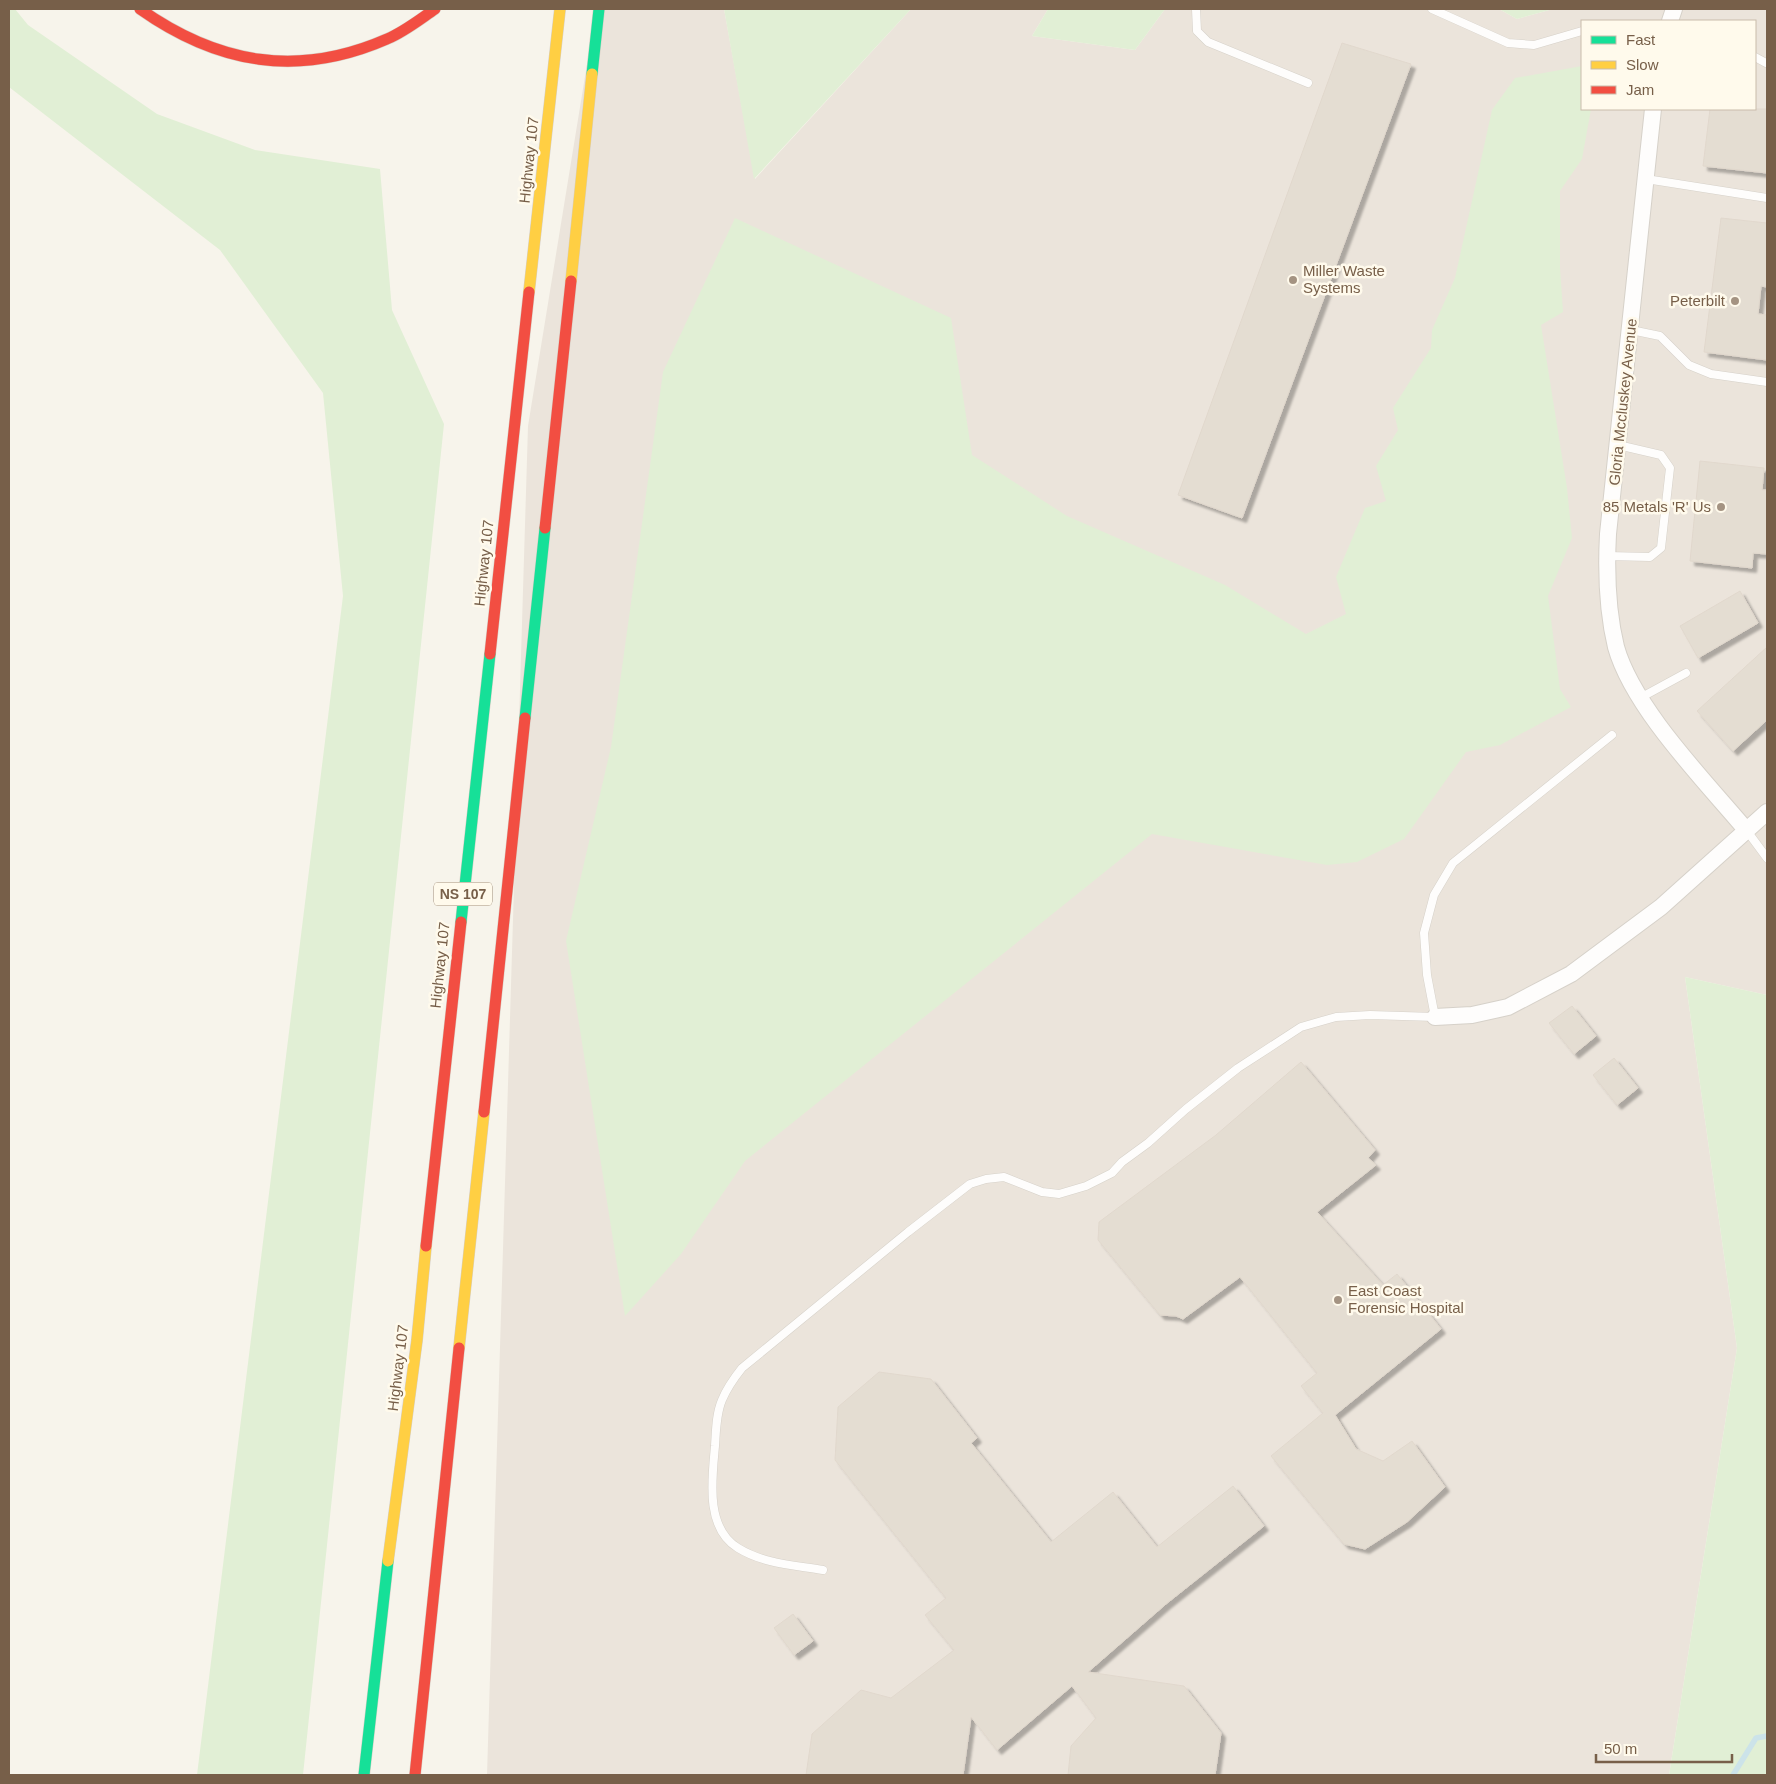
<svg xmlns="http://www.w3.org/2000/svg" width="1776" height="1784" font-family="Arial,sans-serif">
<style>
.industrial{fill:#ebe4db;fill-rule:evenodd}
.green{fill:#e1efd5}
.lines{fill:none;stroke-linecap:round;stroke-linejoin:round}
.stream{stroke:#cce3e9;stroke-width:5.5}
.building{fill:#e4ddd2;stroke:#e1d8cd;filter:url(#shadow)}
.lane-casing{stroke:#d6d1c9;stroke-width:9}
.street-casing{stroke:#d6d1c9;stroke-width:18}
.fast-casing{stroke:#d6cfc6;stroke-width:12}
.slow-casing{stroke:#d6cfc6;stroke-width:12}
.jam-casing{stroke:#d6cfc6;stroke-width:12}
.lane{stroke:#fefdfc;stroke-width:8}
.street{stroke:#fefdfc;stroke-width:16}
.fast{stroke:#16e098;stroke-width:11}
.slow{stroke:#ffcf43;stroke-width:11}
.jam{stroke:#f24e42;stroke-width:11}
.poi-dot{fill:#a49382;stroke:#fffaec;stroke-width:2}
.labels{text-anchor:middle;stroke-width:5;stroke-linejoin:round;paint-order:stroke}
.shield{fill:#fffaec;stroke:#a08e7a;stroke-width:1}
.shield-label{font-size:14px;font-weight:bold;fill:#775f49}
.street-label{font-size:15px;fill:#775f49;stroke:#fffaec}
.poi-label{font-size:15px;fill:#775f49;stroke:#fffaec;text-anchor:start}
</style>
<defs>
<filter id="shadow"><feDropShadow dx="4.5" dy="4.5" stdDeviation="1" flood-color="#0004"/></filter>
</defs>
<rect width="100%" height="100%" fill="#f7f4eb"/>
<path class="industrial" d="M596,9h128l31,170 156,-170h137l-16,27 103,14 30,-41h334l18,10 36,-10h214v986l-82,-18 52,371 -68,427h-1182l41,-1349zM1582,21h173v88h-173z"/>
<path class="green" d="M9,9h6l13,16 129,89 98,36 125,19 12,141 52,114 -141,1351h-106l146,-1179 -20,-203 -103,-143 -211,-163z
M724,9h187l-157,170z
M1048,9h117l-30,41 -103,-14z
M1499,9h54l-36,10z
M1582,66v43h9l-9,50 -22,32v77l3,44 -22,13 26,163 5,50 -24,58 12,93 11,18 -71,38 -34,7 -62,87 -47,23 -30,3 -175,-31 -407,327 -64,93 -56,62 -59,-375 45,-194 52,-375 72,-154 216,100 21,137 95,61 158,69 81,49 40,-20 -10,-37 29,-69 21,-7 -10,-35 22,-36 -5,-22 38,-60 1,-18 23,-52 37,-168 23,-32z
M1685,977l82,18v780h-98l68,-427z"/>
<g class="lines">
<path class="stream" d="M1733,1775l23,-37 11,-2"/>
</g>
<path class="building" d="M1342,43l69,21 -169,454 -64,-23z
M1710,109h57v64l-64,-7z
M1721,218l46,5v64l-6,-1 -3,28 9,1v45l-63,-8z
M1700,461l64,7 -2,22h5v64l-14,-1 -1,15 -62,-7z
M1740,591l18,32 -60,35 -18,-32z
M1767,647v73l-34,31 -36,-40z
M1572,1006l24,30 -22,18 -25,-31z
M1614,1058l24,30 -21,17 -24,-30z
M1301,1062l74,88 -7,8 8,7 -59,47 66,73 14,-11 44,55 -106,86 21,34 27,12 29,-20 33,46 -38,35 -42,27 -21,-5 -73,-88 52,-43 -22,-27 16,-13 -77,-96 -57,42 -7,-3 -16,-1 -62,-75 1,-18 117,-87z
M879,1372l52,7 46,59 -6,5 80,99 62,-50 44,55 76,-61 31,40 -98,78 -78,68 96,14 37,47 -6,42h-147l3,-29 25,-28 -24,-32 -75,64 -26,-33 -8,58h-157l6,-41 49,-44 30,8 63,-48 -29,-35 21,-17 -111,-138 3,-53z
M793,1614l20,27 -19,14 -20,-27z"/>
<g class="lines">
<defs>
<path id="lane" d="M1196,9l1,22 11,11 100,41
M1432,9l76,34 26,2 48,-14
M1755,57l11,6
M1646,179l121,19
M1631,330l29,6 29,29 22,9 56,8
M1607,556l43,1 11,-9 9,-80 -9,-13 -43,-10
M1640,698l46,-25
M1747,831l20,27
M823,1570c-29,-5 -59,-6 -85,-22 -33,-20 -26,-69 -23,-102 1,-15 1,-32 7,-46 5,-12 12,-22 20,-32l166,-136 62,-48 16,-5 18,-2 38,15 17,2 27,-8 26,-13 10,-11 26,-19 38,-34 52,-41 63,-41 35,-10 34,-2 65,2 -8,-42 -3,-42 10,-38 19,-32 159,-128"/>
<path id="street" d="M1670,21l4,-12
M1653,109l-45,425c-2,38 -1,76 8,113 17,61 90,135 131,184
M1435,1017l37,-2 36,-8 63,-33 90,-67 106,-95"/>
<path id="fast" d="M592,74l7,-65
M525,718l20,-190
M461,922l29,-268
M364,1775l24,-214"/>
<path id="slow" d="M571,281l21,-207
M529,292l31,-283
M459,1348l25,-236
M388,1561l29,-221 9,-94"/>
<path id="jam" d="M140,9c78,55 158,69 247,30 17,-7 32,-19 48,-30
M545,528l26,-247
M490,654l39,-362
M484,1112l41,-394
M426,1246l35,-324
M415,1775l44,-427"/>
</defs>
<use href="#lane" class="lane-casing"/>
<use href="#street" class="street-casing"/>
<use href="#fast" class="fast-casing"/>
<use href="#slow" class="slow-casing"/>
<use href="#jam" class="jam-casing"/>
<use href="#lane" class="lane"/>
<use href="#street" class="street"/>
<use href="#fast" class="fast"/>
<use href="#slow" class="slow"/>
<use href="#jam" class="jam"/>
</g>
<g class="poi-dot">
<circle cx="1293" cy="280" r="5"/>
<circle cx="1735" cy="301" r="5"/>
<circle cx="1721" cy="507" r="5"/>
<circle cx="1338" cy="1300" r="5"/>
</g>
<g class="labels">
<rect class="shield" x="434" y="882.5" width="58" height="23" rx="4"/>
<g class="shield-label">
<text x="463" y="899">NS 107</text>
</g>
<g class="street-label">
<text transform="translate(529 160) rotate(-84)" y="5">Highway 107</text>
<text transform="translate(1623 402) rotate(-84)" y="5">Gloria Mccluskey Avenue</text>
<text transform="translate(484 563) rotate(-84)" y="5">Highway 107</text>
<text transform="translate(440 965) rotate(-84)" y="5">Highway 107</text>
<text transform="translate(398 1368) rotate(-83)" y="5">Highway 107</text>
</g>
<g class="poi-label">
<text x="1303" y="276">Miller Waste<tspan x="1303" dy="17">Systems</tspan></text>
<text x="1725" y="306" text-anchor="end">Peterbilt</text>
<text x="1711" y="512" text-anchor="end">85 Metals 'R' Us</text>
<text x="1348" y="1296">East Coast<tspan x="1348" dy="17">Forensic Hospital</tspan></text>
</g>
</g>
<rect width="1776" height="1784" fill="none" stroke="#775f49" stroke-width="20"/>
<rect x="1581" y="20" width="175" height="90" fill="#fffaec" stroke="#c9bcab"/>
<rect x="1591" y="36" width="25" height="8" fill="#16e098" stroke="#c9bcab"/>
<text x="1626" y="45" font-size="15" fill="#775f49">Fast</text>
<rect x="1591" y="61" width="25" height="8" fill="#ffcf43" stroke="#c9bcab"/>
<text x="1626" y="70" font-size="15" fill="#775f49">Slow</text>
<rect x="1591" y="86" width="25" height="8" fill="#f24e42" stroke="#c9bcab"/>
<text x="1626" y="95" font-size="15" fill="#775f49">Jam</text>
<path d="M1596 1754v8h136v-8" fill="none" stroke="#775f49" stroke-width="2.5"/>
<text x="1604" y="1754" font-size="15" fill="#775f49" stroke="#fffaec" stroke-width="4" paint-order="stroke">50 m</text>
</svg>
